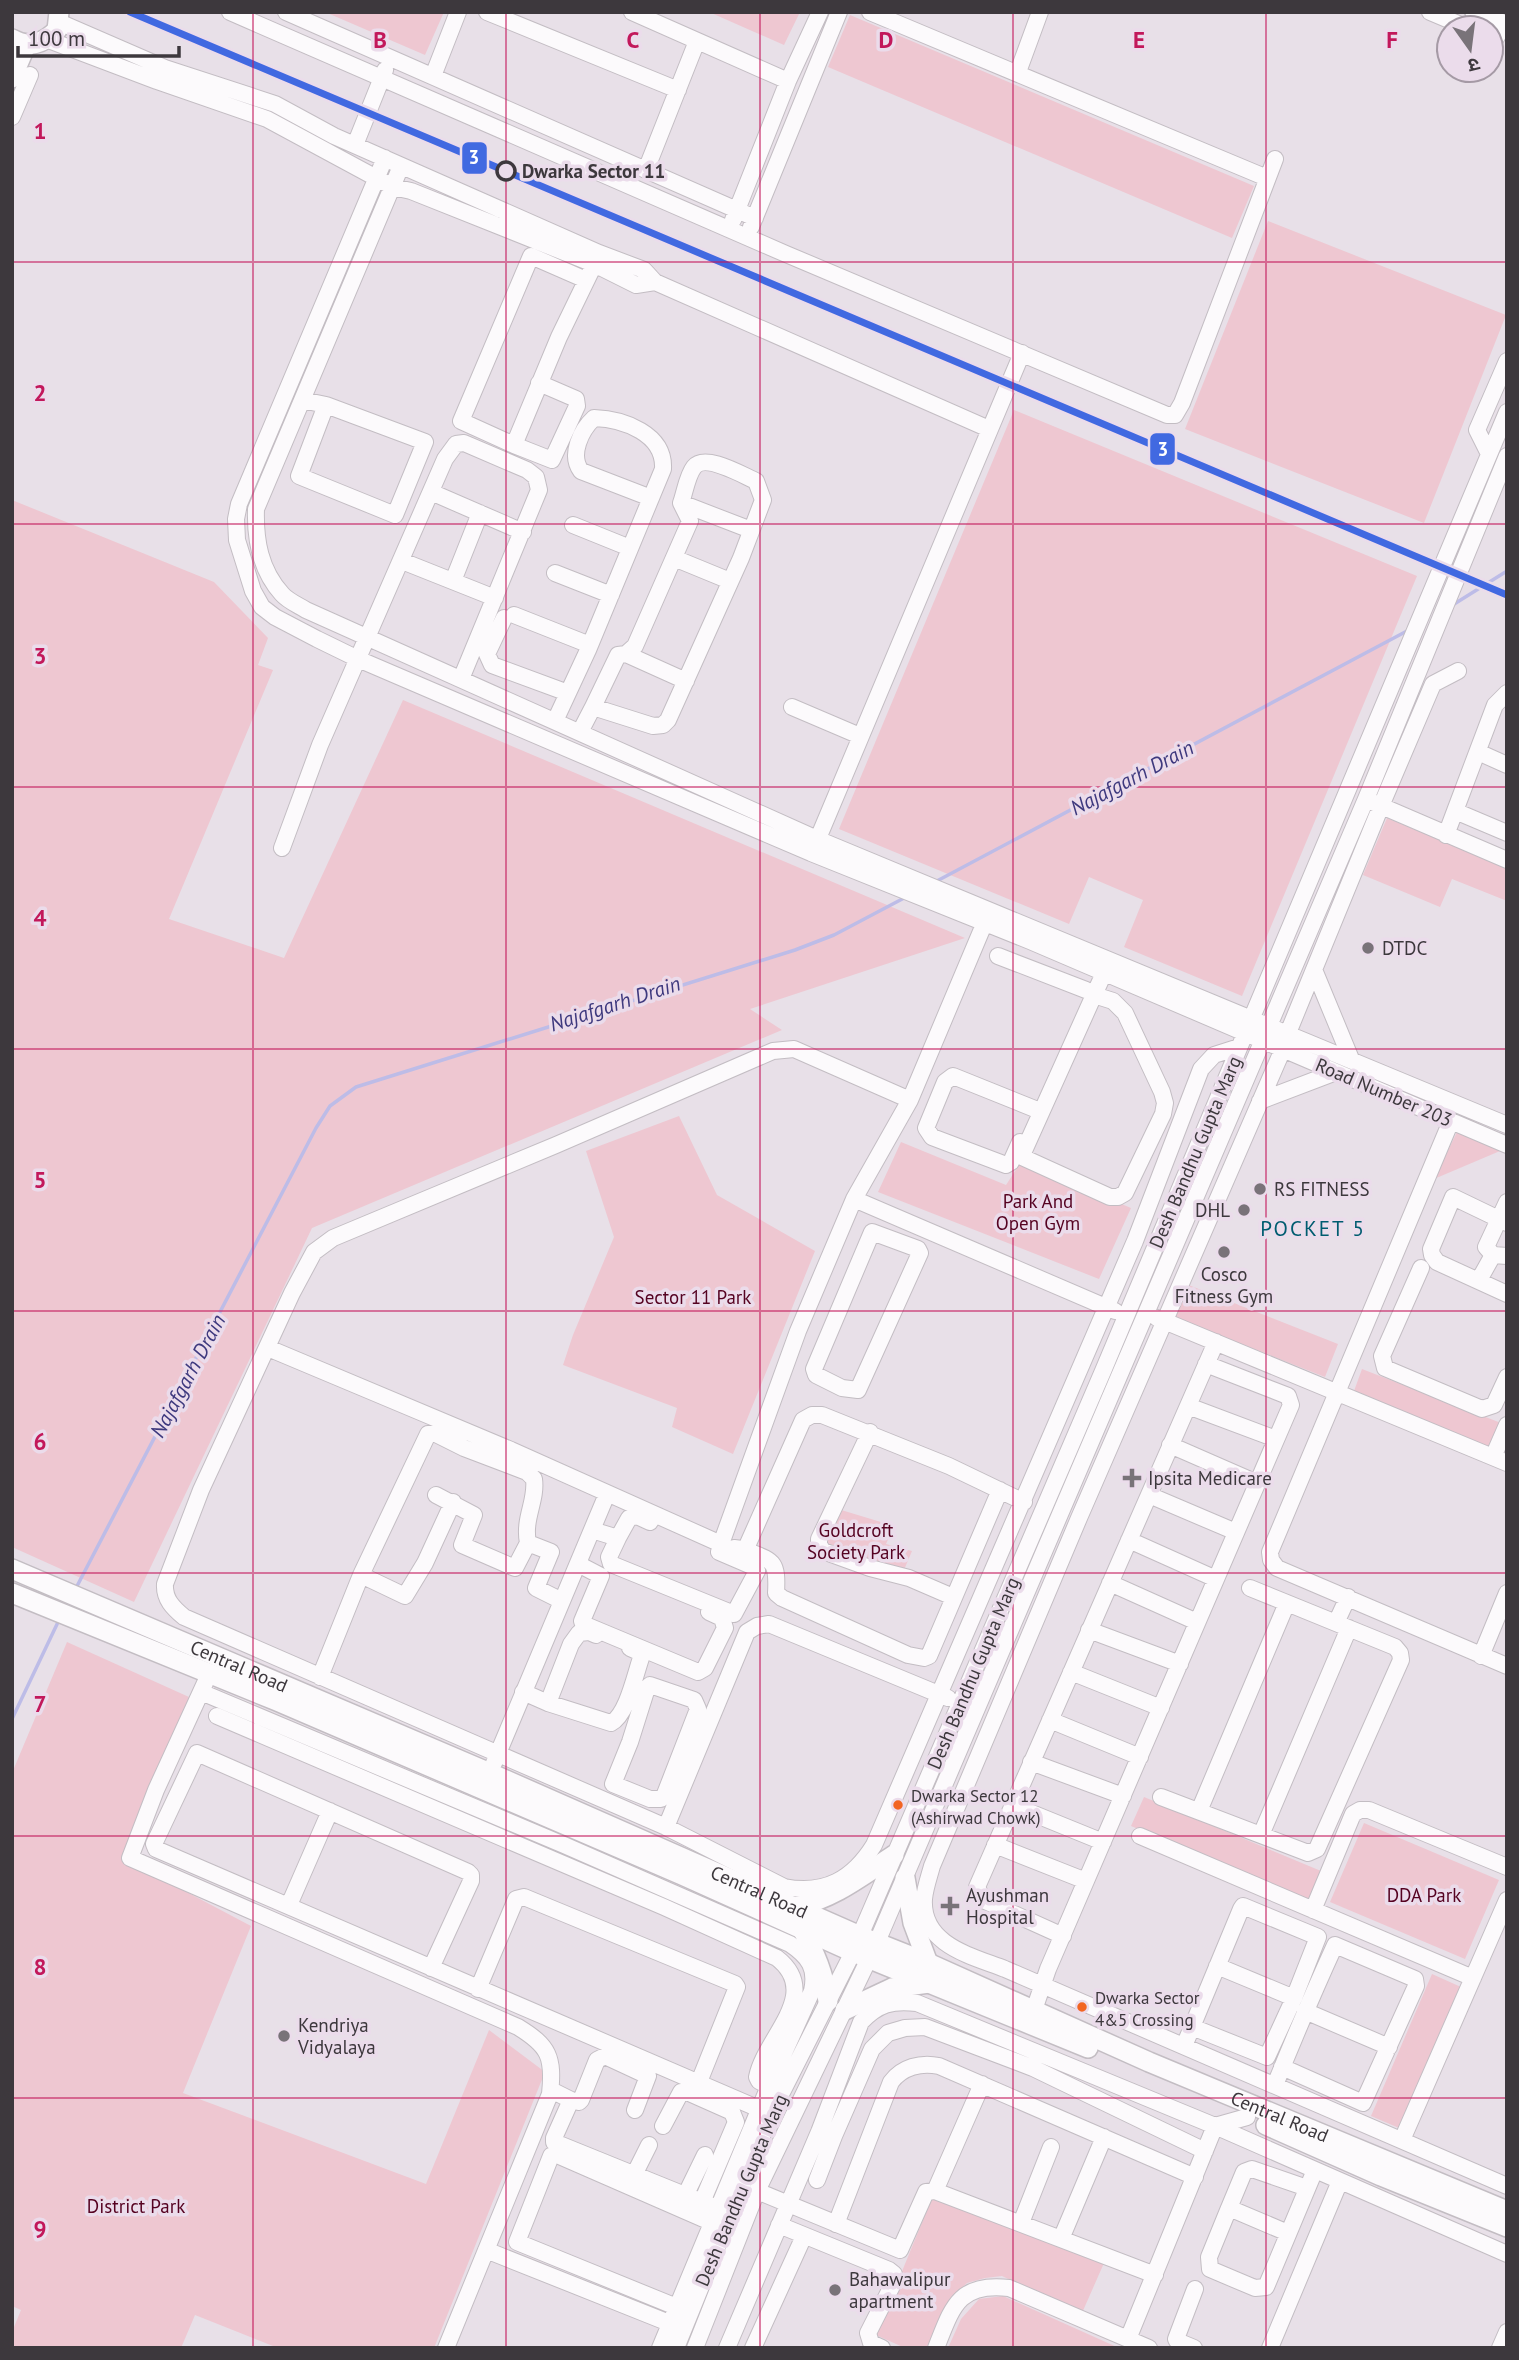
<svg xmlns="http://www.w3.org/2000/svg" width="1519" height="2360" font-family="'PT Sans','Noto Sans Devanagari',sans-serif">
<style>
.green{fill:#eec7d1}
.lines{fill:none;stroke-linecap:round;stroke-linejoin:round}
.stream{stroke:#bdbce7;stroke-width:3.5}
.minor-casing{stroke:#c3bdc3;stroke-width:18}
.major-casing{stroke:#c3bdc3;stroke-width:22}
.minor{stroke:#fcfafc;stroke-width:16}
.major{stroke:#fcfafc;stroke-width:19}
.metro-1-casing{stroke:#ebdceb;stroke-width:12}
.metro-1{stroke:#4169e1;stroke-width:7}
.grid{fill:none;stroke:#c2185b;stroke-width:2;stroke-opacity:0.55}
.stop-dot{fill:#ebdceb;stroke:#3d383d;stroke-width:3.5}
.poi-dot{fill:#797379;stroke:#ebdceb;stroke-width:2.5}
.bus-dot{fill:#f26522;stroke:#ebdceb;stroke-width:2.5}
.labels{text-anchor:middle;stroke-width:7;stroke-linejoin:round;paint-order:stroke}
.bus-label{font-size:17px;fill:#3d383d;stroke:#ebdceb;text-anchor:start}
.stop-label{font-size:19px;font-weight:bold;fill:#3d383d;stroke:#ebdceb;text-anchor:start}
.poi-label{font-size:19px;fill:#3d383d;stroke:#ebdceb;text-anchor:start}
.street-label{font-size:19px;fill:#3d383d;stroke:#ebdceb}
.park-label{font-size:19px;fill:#550221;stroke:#ebdceb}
.water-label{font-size:21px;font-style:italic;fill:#3e397e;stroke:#ebdceb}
.neighbourhood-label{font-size:21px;letter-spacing:2px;fill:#005c70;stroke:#ebdceb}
.grid-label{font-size:23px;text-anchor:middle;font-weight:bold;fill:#c2185b;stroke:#ebdceb;stroke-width:7;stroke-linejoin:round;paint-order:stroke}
.line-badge{stroke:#ebdceb;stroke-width:2.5}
.badge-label{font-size:19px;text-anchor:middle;font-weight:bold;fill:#fff}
</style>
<rect width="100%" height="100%" fill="#e8e0e8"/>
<path class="green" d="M325,12h119l-19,43z
M709,12h91l-16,33z
M850,15l404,171 -22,52 -404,-171z
M1268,221l238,94 -82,208 -239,-94z
M1014,410l403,166 -175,420 -118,-49 19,-47 -54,-23 -20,47 -230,-95z
M12,500l202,82 54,56 -10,27 15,5 -104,249 115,39 119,-258 562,238 -215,71 32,21 -470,198 -178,374 -122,-55z
M1387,818l120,50v33l-55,-22 -12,28 -77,-32z
M679,1116l38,79 98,56 -82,203 -61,-27 5,-19 -114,-43 10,-30 41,-98 -28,-86z
M1457,1132l43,19 -66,28z
M901,1142l105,43 15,-23 110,46 -32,71 -221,-87z
M1186,1284l152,60 -13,33 -152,-60z
M1362,1369l139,54 -10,26 -137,-58z
M838,1509l56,17 -8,18 26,7 -11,26 -84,-24z
M67,1642l122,55 -63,163 125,66 -68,167 243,91 63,-154 56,42 -111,276h-156l-83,-33 -14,33h-169v-16l9,-22 -9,-4v-533z
M1144,1797l177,74 -12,29 -178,-74z
M1364,1823l135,57 -34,79 -135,-57z
M1432,1974l29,13 -62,141 -28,-12z
M934,2193l170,70 -22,50 -80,-37 -17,2 -18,5 -11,11 -30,54h-21l-29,-13z
M1003,2296l116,52h-171l13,-29 18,-20z"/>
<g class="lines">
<path class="stream" d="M1451,606l56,-35
M935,882l472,-251
M76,1588l240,-460 14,-22 26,-19 439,-137 39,-15 72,-38
M12,1719l47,-99"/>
<defs>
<path id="minor" d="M230,12l556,242 381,161h8l7,-12 93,-244
M286,12l469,206
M487,12l191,78
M632,12l156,69
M870,12l397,166
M1430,12l38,16
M59,22l106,46 110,36 59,32 265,117 45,17 11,12 334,147
M46,39l111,42 110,38 126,68 18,4 183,73 42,21 19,-3
M1491,46l13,-21
M1018,72l22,-60
M433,76l25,-64
M12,117l18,-42
M355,145l30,-75
M385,158l-146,346 -3,15 1,21 16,51 9,16 13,10 42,22 41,20 453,194 219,88 477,204
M401,166l-145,343c-1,31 4,61 26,85 6,7 16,11 24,16l511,229 690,286
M646,170l51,-129
M733,220l55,-139 32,-69
M751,227l88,-215
M586,280l-55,-24 -70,165 53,24 45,-108 32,-66 3,-7
M302,400l24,5 99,37 -30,73 -96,-39 27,-71
M514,445l38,15 25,-54 -1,-7 -37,-16
M1489,454l-12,-24 30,-69
M431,492l92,40
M681,503l70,27
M573,525l57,23
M674,558l56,23
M402,561l93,37
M555,573l56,22
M453,581l27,-68
M514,615l76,30
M504,618l-17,36 5,11 76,28
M626,654l60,27
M792,707l68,29
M555,721l33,-71 75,-181c2,-35 -39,-50 -69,-51 -13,12 -25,37 -13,53l70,27
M580,732l13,-25 60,19 10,-1 5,-5 73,-162 22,-58 -7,-19c-14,-6 -51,-28 -62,-14 -7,9 -9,25 -13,36l9,18 -55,125 -9,8 -8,1 -25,52
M1478,752l29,13
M1372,802l135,58
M1455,811l40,-106 12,-12
M1446,835l9,-24 52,22
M282,848l38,-103 125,-286 11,-15 8,-1 63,27 9,7 3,13 -78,189
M814,848l208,-495
M998,956l88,34
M1315,972l36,87
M1094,995l19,6 12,12 37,79 3,11 -2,11 -38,79 -7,4h-8l-88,-40 1,-4 71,-158 10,-22
M1288,1033l93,-227 52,-122 25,-13
M1283,1049l-204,469 -147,348c-3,11 -7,22 -8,33 -3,46 48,57 81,70l502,217
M910,1100l-116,-51 -21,2 -217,94 -223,93 -19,14 -22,41 -91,197 -36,94c-1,15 8,24 19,33l482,210 118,60c41,8 69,-8 90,-42l261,-604 66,-172 13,-14 25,-8
M1260,1101l76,-29
M1451,1121l-181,431 1,8 6,8 230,98
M1020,1142l-9,20 -5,3 -74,-28 -6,-9 19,-46 8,-6 82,33
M854,1199l261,112
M1507,1223l-54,-26 -22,52 1,6 5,7 70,32
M872,1232l46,17 2,4 -62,137 -16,-2 -26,-13 -2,-6z
M1493,1255l-7,-8 21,-45
M1421,1268l-39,88 3,12 97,41 12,-4 13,-28
M1479,1280l14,-25 14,1
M1157,1318l350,145
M268,1348l243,102 210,94 77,-213 56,-132 56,-99 75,-178
M1188,1406l88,33
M870,1432l-51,107v6l4,6 47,17 39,10 44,19
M1170,1445l87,38
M1493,1457l14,-32
M436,1495l38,20 -12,30 53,23 13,-25 23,9 -15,36 26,13
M1149,1495l87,37
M592,1530l26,8 -9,19 2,7 123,50 23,-43 -3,-4 -35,-15
M618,1538l11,-20 8,-2 13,6
M1129,1540l87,39
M734,1548l8,1 5,-3 56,-126 9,-5h10l127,51 75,36
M742,1549c30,12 36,9 34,44l6,5 126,57 16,3 5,-2 71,-166
M578,1564l23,12 -19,45 1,3 115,48 7,-4 20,-40 -3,-10 -13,-6
M361,1575l44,21 20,-33 28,-61
M1110,1583l87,39
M1250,1588l86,35
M1089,1630l91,34
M1481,1656l26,-63
M1071,1672l90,36
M320,1677l41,-102 67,-141h8l28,14 63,24 7,7c3,22 -11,39 -6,64
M205,1683l-49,107 -26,68 388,169c31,19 36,30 32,67l-104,254
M650,1685l44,15 4,9 -33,85 -4,5h-11l-37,-15 17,-42 17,-54z
M201,1692l363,153 226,99c19,13 27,24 22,47l-43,95 -109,262
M523,1692l25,11 63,20c16,-8 24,-48 30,-65v-5l-11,-5
M548,1703l23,-59 8,-11 10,-1 7,3
M217,1716l447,191 113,51c46,36 -12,79 -20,119l2,4 18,9
M1050,1720l90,37
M1031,1762l92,34
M494,1763l113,-269
M1161,1797l147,56 9,-4 84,-189 -1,-7 -5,-6 -59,-24 12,-26
M1012,1805l91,37
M1199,1811l88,-208
M666,1827l81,-195 10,-6 12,-2 179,74
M1261,1835l88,-207
M1140,1836l333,142
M995,1845l91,36
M289,1905l41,-94
M1313,1910l40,-96 7,-4h9l138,57
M1063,1936l-80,-36 -6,-13 239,-545
M1217,1966l77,32
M431,1968l40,-87v-6l-3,-3 -271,-119 -43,91 2,5c206,87 409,178 615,265
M478,1989l38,-90 8,-2 211,87 2,3 -38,95
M1034,2010l14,-41 243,-564 -3,-9 -82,-32
M1305,2011l84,36
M1184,2046l8,-19 49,-118 2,-3 75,31 -24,61 -27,59 -75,-30
M1275,2085c19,-47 39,-94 60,-140l80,34 1,7 -53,117 -81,-36
M551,2090l20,10 -17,38v4l148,60
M571,2100l8,2 2,-2 16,-40 8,-4 43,20 -13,34
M663,2126l18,-34h6l45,20 4,10 -34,80 8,3
M819,2132l15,4 38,-87 16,-16 17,-5 20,-1 108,41 172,83
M1402,2140l105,-240
M634,2175l15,-30
M817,2180l17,-44
M757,2191l143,59 26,-58 9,-1 220,84
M935,2191l47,-107
M685,2196l20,-41
M1229,2208l-20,49 1,12 45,19 11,-1 49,-117
M1021,2223l30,-76
M836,2224l55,-142c11,-15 30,-20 48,-16l256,111
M779,2225l110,45 5,4 1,6 -27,53 3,10 11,5
M1288,2233l-59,-25 15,-36 8,-3 55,19
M1061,2239l43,-102
M486,2250l193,77
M684,2310l-167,-68 34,-86 6,-1 165,72
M1128,2339l87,-213 32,-9
M676,2348l95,-234 82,-162 250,-581 404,-959
M695,2348l62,-157 120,-249 489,-1143 141,-343
M727,2348l92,-216 42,-110c17,-18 31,-22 56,-19l298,123 292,128
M753,2348l51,-112
M936,2348c16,-40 22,-66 73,-60l140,60
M1194,2348l-17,-7 -1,-2 19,-50
M1270,2348l70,-167
M1500,2348l7,-16"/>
<g id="major">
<path d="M1475,12l32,14"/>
<path d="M12,39c17,10 32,4 45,-9l2,-18"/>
<path d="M12,78l14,-33"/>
<path id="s1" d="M12,1569l478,204 370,163 68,27 221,99 358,149"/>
<path d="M12,1593l265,108 405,174 171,77 235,96"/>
<path d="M905,1878l8,45 15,40"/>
<path d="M795,1907c38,-8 67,-31 99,-52"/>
<path d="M802,1929c13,24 22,45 26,72"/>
<path d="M845,2010l47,-22 37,-5"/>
<path d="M1266,2125l115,51 126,51"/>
</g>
</defs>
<use href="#minor" class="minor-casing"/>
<use href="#major" class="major-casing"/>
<use href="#minor" class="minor"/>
<use href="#major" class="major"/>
<defs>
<path id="metro-1" d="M130,12l1377,583"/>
</defs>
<use href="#metro-1" class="metro-1-casing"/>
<use href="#metro-1" class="metro-1"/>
</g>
<path class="grid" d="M253,12v2336M506,12v2336M760,12v2336M1013,12v2336M1266,12v2336M12,262h1495M12,524h1495M12,787h1495M12,1049h1495M12,1311h1495M12,1573h1495M12,1836h1495M12,2098h1495"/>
<circle class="stop-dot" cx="506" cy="171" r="9"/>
<g class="poi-dot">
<circle cx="1368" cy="948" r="7"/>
<circle cx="1260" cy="1189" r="7"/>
<circle cx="1244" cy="1210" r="7"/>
<circle cx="1224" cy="1252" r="7"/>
<path d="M1128.5 1467.5h7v7h7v7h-7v7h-7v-7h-7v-7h7z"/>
<path d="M946.5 1895.5h7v7h7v7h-7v7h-7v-7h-7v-7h7z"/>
<circle cx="284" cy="2036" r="7"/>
<circle cx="835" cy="2290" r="7"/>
</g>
<g class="bus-dot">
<circle cx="898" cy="1805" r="6"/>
<circle cx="1082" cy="2007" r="6"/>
</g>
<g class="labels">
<g class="bus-label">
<text x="911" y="1802">Dwarka Sector 12<tspan x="911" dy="22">(Ashirwad Chowk)</tspan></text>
<text x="1095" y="2004">Dwarka Sector<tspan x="1095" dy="22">4&amp;5 Crossing</tspan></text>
</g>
<g class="stop-label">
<text x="522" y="178">Dwarka Sector 11</text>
</g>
<g class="poi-label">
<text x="1382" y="955">DTDC</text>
<text x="1274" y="1196">RS FITNESS</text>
<text x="1230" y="1217" text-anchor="end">DHL</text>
<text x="1224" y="1281" text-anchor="middle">Cosco<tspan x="1224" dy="22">Fitness Gym</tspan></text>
<text x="1148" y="1485">Ipsita Medicare</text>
<text x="966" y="1902">Ayushman<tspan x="966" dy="22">Hospital</tspan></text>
<text x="298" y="2032">Kendriya<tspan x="298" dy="22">Vidyalaya</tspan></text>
<text x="849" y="2286">Bahawalipur<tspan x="849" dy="22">apartment</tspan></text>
</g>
<g class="street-label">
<text transform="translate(1384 1092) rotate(23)" y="7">Road Number 203</text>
<text transform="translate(1195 1152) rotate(-67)" y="7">Desh Bandhu Gupta Marg</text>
<text dy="7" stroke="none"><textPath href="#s1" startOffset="247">Central Road</textPath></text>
<text transform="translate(973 1673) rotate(-67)" y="7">Desh Bandhu Gupta Marg</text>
<text dy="7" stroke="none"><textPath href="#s1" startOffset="814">Central Road</textPath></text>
<text dy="7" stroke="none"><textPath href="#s1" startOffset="1381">Central Road</textPath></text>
<text transform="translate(741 2190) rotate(-67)" y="7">Desh Bandhu Gupta Marg</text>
</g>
<g class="park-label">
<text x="1038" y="1208">Park And<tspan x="1038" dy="22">Open Gym</tspan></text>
<text x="693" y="1304">Sector 11 Park</text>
<text x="856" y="1537">Goldcroft<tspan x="856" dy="22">Society Park</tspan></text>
<text x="1424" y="1902">DDA Park</text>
<text x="136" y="2213">District Park</text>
</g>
<g class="water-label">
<text transform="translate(1132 778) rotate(-28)" y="7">Najafgarh Drain</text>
<text transform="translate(615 1004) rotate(-18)" y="7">Najafgarh Drain</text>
<text transform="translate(188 1376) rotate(-62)" y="7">Najafgarh Drain</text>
</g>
<g class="neighbourhood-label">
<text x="1313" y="1236">POCKET 5</text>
</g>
</g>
<g class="grid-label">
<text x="380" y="48">B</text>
<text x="633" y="48">C</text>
<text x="886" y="48">D</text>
<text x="1139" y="48">E</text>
<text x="1392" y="48">F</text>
<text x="40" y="139">1</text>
<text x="40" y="401">2</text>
<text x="40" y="664">3</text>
<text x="40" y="926">4</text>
<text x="40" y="1188">5</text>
<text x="40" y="1450">6</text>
<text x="40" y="1712">7</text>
<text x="40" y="1975">8</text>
<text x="40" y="2237">9</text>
</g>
<g class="line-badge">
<rect x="461" y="141" width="27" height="34" rx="7" fill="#4169e1"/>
<rect x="1149" y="432" width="27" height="34" rx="7" fill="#4169e1"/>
</g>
<g class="badge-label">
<text x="474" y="164">3</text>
<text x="1163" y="456">3</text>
</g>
<rect width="1519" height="2360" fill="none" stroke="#3d383d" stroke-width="28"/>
<g transform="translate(1470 49) rotate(166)"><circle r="33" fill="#ebdceb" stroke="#a59aa5" stroke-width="2"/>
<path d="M0-5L12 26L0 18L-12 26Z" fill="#797379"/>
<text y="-10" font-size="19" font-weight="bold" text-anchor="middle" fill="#3d383d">उ</text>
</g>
<path d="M18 46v10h161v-10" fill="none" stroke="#3d383d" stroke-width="3.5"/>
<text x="28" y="46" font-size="21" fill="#3d383d" stroke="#ebdceb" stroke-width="5" paint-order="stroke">100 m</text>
</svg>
